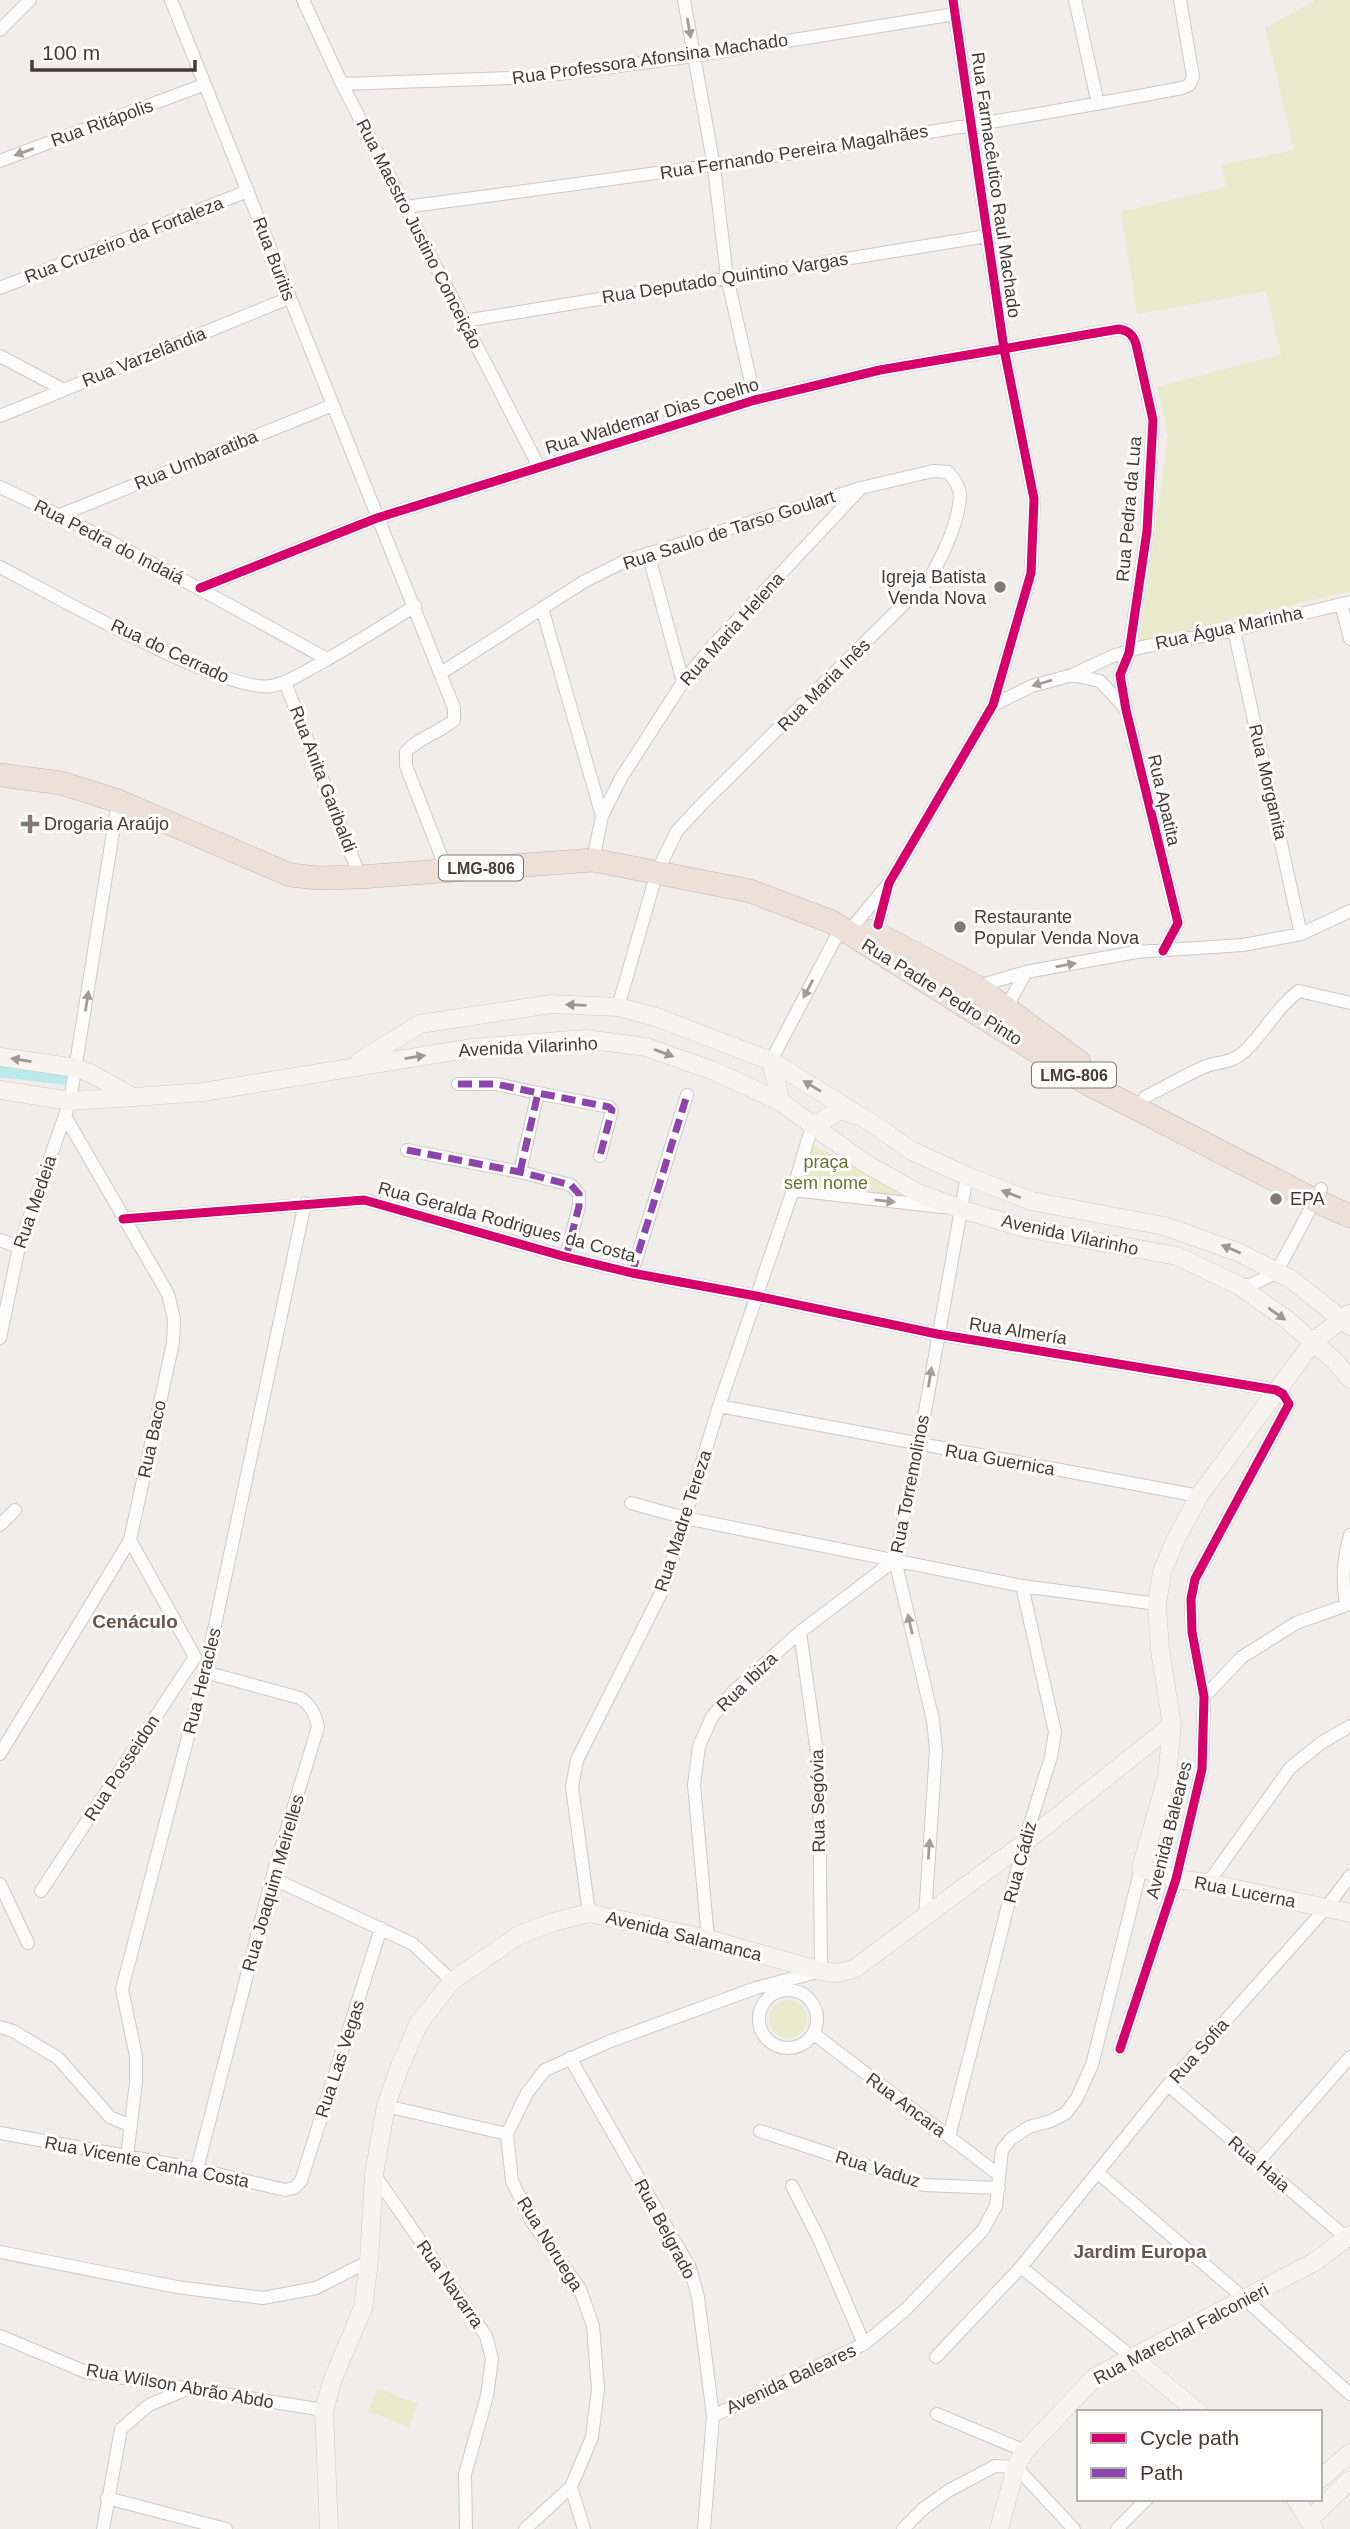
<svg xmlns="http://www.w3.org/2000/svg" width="1350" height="2529" font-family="Arial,sans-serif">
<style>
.green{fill:#e7eacb}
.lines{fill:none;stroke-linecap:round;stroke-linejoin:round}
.river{stroke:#bbe9ee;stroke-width:19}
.street-casing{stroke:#cdc9c6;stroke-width:14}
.secondary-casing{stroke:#d1c9c3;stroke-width:19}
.highway-casing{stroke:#c8b2a6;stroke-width:24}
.street{stroke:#fdfcfc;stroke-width:12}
.secondary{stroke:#f7f3ef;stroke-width:18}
.highway{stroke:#ece0d9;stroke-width:23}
.quiet{stroke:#8e44ad;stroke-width:7;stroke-dasharray:14 7;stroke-linecap:butt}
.cycleway-casing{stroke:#fff;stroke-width:13}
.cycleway{stroke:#d6006c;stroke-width:9}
.oneway{fill:#a29c99}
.oneway2{fill:#9f9792}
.poi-dot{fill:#827975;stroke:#fff;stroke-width:2.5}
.labels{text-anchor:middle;stroke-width:6;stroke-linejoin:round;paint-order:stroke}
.shield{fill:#fff;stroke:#7e7672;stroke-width:2}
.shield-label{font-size:16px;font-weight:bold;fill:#473b36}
.street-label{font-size:18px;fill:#473b36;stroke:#fff}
.poi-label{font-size:18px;fill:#473b36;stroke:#fff;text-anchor:start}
.park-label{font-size:18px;fill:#5f782a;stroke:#fff}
.neighbourhood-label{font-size:19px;font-weight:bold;fill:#69564e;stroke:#fff}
</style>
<rect width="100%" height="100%" fill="#f1edea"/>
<path class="green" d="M1316,0h34v591l-211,51 29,-206 -11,-49 124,-33 -15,-63 -129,23 -16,-102 105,-25 -4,-22 72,-15 -29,-122z
M813,1146l3,1 129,59 -148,-18z
M769 2019a19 19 0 1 1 38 0a19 19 0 1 1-38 0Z
M377,2388l41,16 -9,23 -41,-16z"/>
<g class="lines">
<path class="river" d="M3,1068l59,7"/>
<defs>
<path id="street" d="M171,0l283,708v12c-15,13 -35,17 -48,32v14l41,105
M303,0l39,84 197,383
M684,0l30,167 13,110 28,123
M1075,0l23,104
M0,30l30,-30
M342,84l193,-7 159,-21 261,-42
M0,161l203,-76
M404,207c260,-34 520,-70 778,-119l7,-3 4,-8 -13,-77
M0,288l248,-97
M464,321l523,-85
M0,356l64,34
M0,416l289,-118
M0,487c112,53 219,112 327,172
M60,515l273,-110
M648,553l35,129
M0,567c48,25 227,127 271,119 17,-3 33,-14 48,-22 32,-18 64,-38 96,-58
M200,588l177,-70 378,-118 125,-30 239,-41c10,2 14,6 17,15l17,76 -6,111 -18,122 -9,22 6,35 52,213 -15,28
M1341,604l9,35
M542,608l60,208
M1234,630l67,304
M441,673l144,-92 40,-20 236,-73 72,-17 15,1c7,8 12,15 12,25 -2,28 -17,58 -31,82l-226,224 -26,28 -20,41 -39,135
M1072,675l28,6 24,26
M285,682l75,195
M993,705l39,-19 40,-11 41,-19 29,-9 92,-17 116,-28
M593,860l9,-44 19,-38 62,-96 26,-32 152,-162
M875,937l12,-47
M975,987l51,-15 110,-20 107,-7 58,-11 49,-23
M1012,1013l-1,-14 15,-27
M771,1061l64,-122 8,-8 12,-7 34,-41 104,-178 38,-132 3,-74 -30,-150 -51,-349
M458,1084h38l42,9
M1145,1097c20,-10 39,-21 59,-30 14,-6 26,-3 40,-15 20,-19 33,-45 55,-61l51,12
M407,1150l113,22 51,13 8,9v12l-13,51
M520,1172l18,-79 71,14 3,3 -12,46
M793,1190l149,17
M123,1219l241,-19 202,57 66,16 124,23 181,38 339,56 7,4 6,10 -94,175 -4,20 1,33 12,65 -2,72 -26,110 -56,170
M0,1240l19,7
M632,1273l55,-178
M1238,1285h13l25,-12 45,-84
M0,1338l19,-91 51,-146 48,-300
M719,1406l480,90
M631,1503l54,15 337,68 135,18
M0,1525l15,-15
M130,1540l65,117
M1346,1605c-4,-25 -3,-45 4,-70
M800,1632l19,135 2,204
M1204,1697l38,-40 54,-34 54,-19
M0,1754l130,-214 43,-197 1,-24 -6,-25 -103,-178
M272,1878l141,66 39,37
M1208,1883l82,-115 31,-25 29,-17
M0,1884l28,59
M41,1891l154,-234
M589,1913l-17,-126 5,-27 87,-173 55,-181 74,-216 19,-64
M925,1917l11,-167 -3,-30 -38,-160 24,-115 48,-269
M708,1939l-14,-154 5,-39 13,-29 21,-25 67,-60 95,-72
M759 2019a29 29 0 1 1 58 0a29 29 0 1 1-58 0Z
M0,2027l13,4 45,27 52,59 21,9
M814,2034l185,141
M570,2058l120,210 8,29 15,119 -9,113
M1168,2085l182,156
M386,2106l121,28
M760,2131l164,54 75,3
M0,2133l197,36 88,21 9,-2 7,-7 80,-253
M949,2137l75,-294 27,-86 4,-25 -33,-146
M127,2156l9,-74v-26l-14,-67 83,-317 100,-469
M1258,2162l92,-105
M197,2169l75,-291 46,-151c-3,-13 -6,-21 -18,-29l-95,-26
M1098,2173l148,127 104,94
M374,2174l112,162 6,23 -5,37 -22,78 1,55
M792,2186l27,53 45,105
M0,2252l177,35 86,11 53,-10 53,-27
M1021,2267l112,91
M0,2336l86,36 238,38
M936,2357l85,-90 147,-182 158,-177 24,-32
M937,2414l88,37
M713,2416l151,-72 40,-33 79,-81 13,-24 6,-56 9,-11 18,-12 22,-6 15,-8 11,-15 15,-33 49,-197
M571,2487l13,42
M107,2498l119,31
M103,2529l18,-100 28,-24 38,-16
M525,2529l46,-42 21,-50 6,-48 -5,-63 -13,-37 -48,-67 -20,-41 -5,-47 20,-41 18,-23 63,-28 148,-54 65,-17
M903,2529l20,-20 25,-18 47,-25 21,1 58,62
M1117,2529l30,-30"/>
<path id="secondary" d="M0,1057l76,11 14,5 41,23
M360,1061l60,-37 131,-20 67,3 38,10 115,44 102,63 39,27 55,25 64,25 133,25 74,26 53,27 59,47
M771,1061l10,41
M0,1090l70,11 64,-4 69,-5 269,-44 113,-9 61,8 68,24 67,31 82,60 55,31 43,16 63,19 153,28 61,29 48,34 49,42 15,18
M812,1126l29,-16 14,5
M1348,1314l-35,28 -114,154 -23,43 -14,33 -5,32 3,46 12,75 -5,52 -26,91 35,11 32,4 142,30
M1133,2358l65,54
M1320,2479l30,-26
M1296,2499l18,30
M1309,2520l41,-40
M329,2529l-5,-119 9,-31 30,-71 6,-47 5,-87 12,-68 14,-40 19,-43 33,-42 67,-46 34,-13 36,-9 119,26 113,32 15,2 18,-4 170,-126 148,-118
M999,2529l17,-62 9,-16 70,-74 221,-116 34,-26"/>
<path id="highway" d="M0,775l61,8 57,18 172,74 28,3 42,-1 233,-17 157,31 82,31 253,160 231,119 34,15
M872,931l105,56 102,75"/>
</defs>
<use href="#street" class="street-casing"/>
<use href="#secondary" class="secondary-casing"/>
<use href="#highway" class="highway-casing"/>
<use href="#street" class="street"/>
<use href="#secondary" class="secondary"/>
<use href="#highway" class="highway"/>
<path class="quiet" d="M458,1084h38l42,9
M407,1150l113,22 51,13 8,9v12l-13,51
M520,1172l18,-79 71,14 3,3 -12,46
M632,1273l55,-178"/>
<defs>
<path id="cycleway" d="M200,588l177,-70 378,-118 125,-30 239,-41c10,2 14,6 17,15l17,76 -6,111 -18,122 -9,22 6,35 52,213 -15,28
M878,925l11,-42 104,-178 38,-132 3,-74 -30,-150 -51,-349
M123,1219l241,-19 202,57 66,16 124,23 181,38 339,56 7,4 6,10 -94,175 -4,20 1,33 12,65 -2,72 -26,110 -56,170"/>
</defs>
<use href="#cycleway" class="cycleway-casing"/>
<use href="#cycleway" class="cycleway"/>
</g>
<defs><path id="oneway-solid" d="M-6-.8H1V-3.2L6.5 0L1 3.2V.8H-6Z" transform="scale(1.75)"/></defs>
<g class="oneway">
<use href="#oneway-solid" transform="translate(689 28) rotate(80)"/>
<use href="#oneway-solid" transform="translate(24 152) rotate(160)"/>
<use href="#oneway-solid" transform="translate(1042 683) rotate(164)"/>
<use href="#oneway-solid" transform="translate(1066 965) rotate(-10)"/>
<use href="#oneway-solid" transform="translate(808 989) rotate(118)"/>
<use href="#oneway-solid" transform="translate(87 1001) rotate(-81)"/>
<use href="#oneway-solid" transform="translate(885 1201) rotate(6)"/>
<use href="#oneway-solid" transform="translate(930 1377) rotate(-81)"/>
<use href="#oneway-solid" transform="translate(910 1624) rotate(-103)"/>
<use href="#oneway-solid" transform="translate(929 1849) rotate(-86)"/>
</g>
<g class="oneway2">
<use href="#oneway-solid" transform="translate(576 1005) rotate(-178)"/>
<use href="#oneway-solid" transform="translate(664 1053) rotate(20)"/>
<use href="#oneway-solid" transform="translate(415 1057) rotate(-9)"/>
<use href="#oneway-solid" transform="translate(21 1060) rotate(-171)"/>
<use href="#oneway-solid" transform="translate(812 1086) rotate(-149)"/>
<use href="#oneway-solid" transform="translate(1011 1194) rotate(-159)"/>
<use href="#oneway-solid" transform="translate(1231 1249) rotate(-157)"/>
<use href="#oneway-solid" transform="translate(1277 1314) rotate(35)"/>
</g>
<g class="poi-dot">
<circle cx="1000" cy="587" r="7"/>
<path d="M26.5 813.5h7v7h7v7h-7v7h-7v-7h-7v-7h7z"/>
<circle cx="960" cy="927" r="7"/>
<circle cx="1276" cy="1199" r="7"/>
</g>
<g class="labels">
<g class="shield">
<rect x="439" y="855.5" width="84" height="25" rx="5"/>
<rect x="1032" y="1062.5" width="84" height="25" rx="5"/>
</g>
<g class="shield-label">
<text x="481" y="874">LMG-806</text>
<text x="1074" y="1081">LMG-806</text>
</g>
<g class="street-label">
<text transform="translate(650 59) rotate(-8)" y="6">Rua Professora Afonsina Machado</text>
<text transform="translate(102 123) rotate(-20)" y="6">Rua Ritápolis</text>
<text transform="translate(794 152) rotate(-9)" y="6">Rua Fernando Pereira Magalhães</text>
<text transform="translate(996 185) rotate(82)" y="6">Rua Farmacêutico Raul Machado</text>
<text transform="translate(419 234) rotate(63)" y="6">Rua Maestro Justino Conceição</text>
<text transform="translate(124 240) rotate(-21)" y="6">Rua Cruzeiro da Fortaleza</text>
<text transform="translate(274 259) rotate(69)" y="6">Rua Buritis</text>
<text transform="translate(725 278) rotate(-9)" y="6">Rua Deputado Quintino Vargas</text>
<text transform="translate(144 357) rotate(-22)" y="6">Rua Varzelândia</text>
<text transform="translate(652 416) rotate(-17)" y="6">Rua Waldemar Dias Coelho</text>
<text transform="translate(196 460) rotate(-22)" y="6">Rua Umbaratiba</text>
<text transform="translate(1129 509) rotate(-85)" y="6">Rua Pedra da Lua</text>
<text transform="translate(729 530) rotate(-18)" y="6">Rua Saulo de Tarso Goulart</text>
<text transform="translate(109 542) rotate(27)" y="6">Rua Pedra do Indaiá</text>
<text transform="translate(1229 628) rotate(-12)" y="6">Rua Água Marinha</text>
<text transform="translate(732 629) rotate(-48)" y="6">Rua Maria Helena</text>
<text transform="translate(170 651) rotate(25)" y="6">Rua do Cerrado</text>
<text transform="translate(824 685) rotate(-45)" y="6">Rua Maria Inês</text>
<text transform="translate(323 779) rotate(69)" y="6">Rua Anita Garibaldi</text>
<text transform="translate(1268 782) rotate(77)" y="6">Rua Morganita</text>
<text transform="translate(1164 800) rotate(77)" y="6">Rua Apatita</text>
<text transform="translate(942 992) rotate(32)" y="6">Rua Padre Pedro Pinto</text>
<text transform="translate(528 1047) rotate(-3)" y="6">Avenida Vilarinho</text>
<text transform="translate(35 1202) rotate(-71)" y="6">Rua Medeia</text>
<text transform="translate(507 1222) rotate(15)" y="6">Rua Geralda Rodrigues da Costa</text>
<text transform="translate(1070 1235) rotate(12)" y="6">Avenida Vilarinho</text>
<text transform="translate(1018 1331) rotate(9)" y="6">Rua Almería</text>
<text transform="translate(152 1439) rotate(-78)" y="6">Rua Baco</text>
<text transform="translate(1000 1460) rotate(10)" y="6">Rua Guernica</text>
<text transform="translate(910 1484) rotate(-79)" y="6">Rua Torremolinos</text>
<text transform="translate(683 1521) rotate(-72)" y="6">Rua Madre Tereza</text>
<text transform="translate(202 1681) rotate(-76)" y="6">Rua Heracles</text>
<text transform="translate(747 1682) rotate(-44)" y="6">Rua Ibiza</text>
<text transform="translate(122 1768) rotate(-57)" y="6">Rua Posseidon</text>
<text transform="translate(818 1801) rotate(-91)" y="6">Rua Segóvia</text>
<text transform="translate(1169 1830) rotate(-76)" y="6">Avenida Baleares</text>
<text transform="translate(1020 1862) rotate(-75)" y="6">Rua Cádiz</text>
<text transform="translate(273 1883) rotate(-74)" y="6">Rua Joaquim Meirelles</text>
<text transform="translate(1245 1892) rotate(11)" y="6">Rua Lucerna</text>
<text transform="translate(684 1936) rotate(14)" y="6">Avenida Salamanca</text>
<text transform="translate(1199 2051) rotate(-49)" y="6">Rua Sofia</text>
<text transform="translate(340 2059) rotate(-72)" y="6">Rua Las Vegas</text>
<text transform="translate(906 2105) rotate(37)" y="6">Rua Ancara</text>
<text transform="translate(147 2162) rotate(11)" y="6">Rua Vicente Canha Costa</text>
<text transform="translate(1259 2164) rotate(41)" y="6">Rua Haia</text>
<text transform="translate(878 2169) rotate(17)" y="6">Rua Vaduz</text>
<text transform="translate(665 2229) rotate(62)" y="6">Rua Belgrado</text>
<text transform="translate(550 2244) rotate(58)" y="6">Rua Noruega</text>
<text transform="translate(450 2284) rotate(55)" y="6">Rua Navarra</text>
<text transform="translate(1181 2334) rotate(-28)" y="6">Rua Marechal Falconieri</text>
<text transform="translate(791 2379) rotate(-25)" y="6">Avenida Baleares</text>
<text transform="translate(180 2386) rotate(10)" y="6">Rua Wilson Abrão Abdo</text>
</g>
<g class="poi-label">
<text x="986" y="583" text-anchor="end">Igreja Batista<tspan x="986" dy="21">Venda Nova</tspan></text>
<text x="44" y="830">Drogaria Araújo</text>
<text x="974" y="923">Restaurante<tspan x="974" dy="21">Popular Venda Nova</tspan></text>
<text x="1290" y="1205">EPA</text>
</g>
<g class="park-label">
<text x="826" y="1168">praça<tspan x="826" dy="21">sem nome</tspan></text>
</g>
<g class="neighbourhood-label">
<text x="135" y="1628">Cenáculo</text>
<text x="1140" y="2258">Jardim Europa</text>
</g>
</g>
<rect x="1077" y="2410" width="245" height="91" fill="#ffffff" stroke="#b5b1af" stroke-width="2"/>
<rect x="1091" y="2433" width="35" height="10" fill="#d6006c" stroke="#b5b1af" stroke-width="2"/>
<text x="1140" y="2445" font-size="21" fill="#473b36">Cycle path</text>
<rect x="1091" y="2468" width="35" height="10" fill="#8e44ad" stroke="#b5b1af" stroke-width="2"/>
<text x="1140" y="2480" font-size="21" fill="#473b36">Path</text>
<path d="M32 60v10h163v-10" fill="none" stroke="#473b36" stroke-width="3.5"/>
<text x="42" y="60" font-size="21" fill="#473b36" stroke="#ffffff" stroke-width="5" paint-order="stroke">100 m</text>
</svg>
